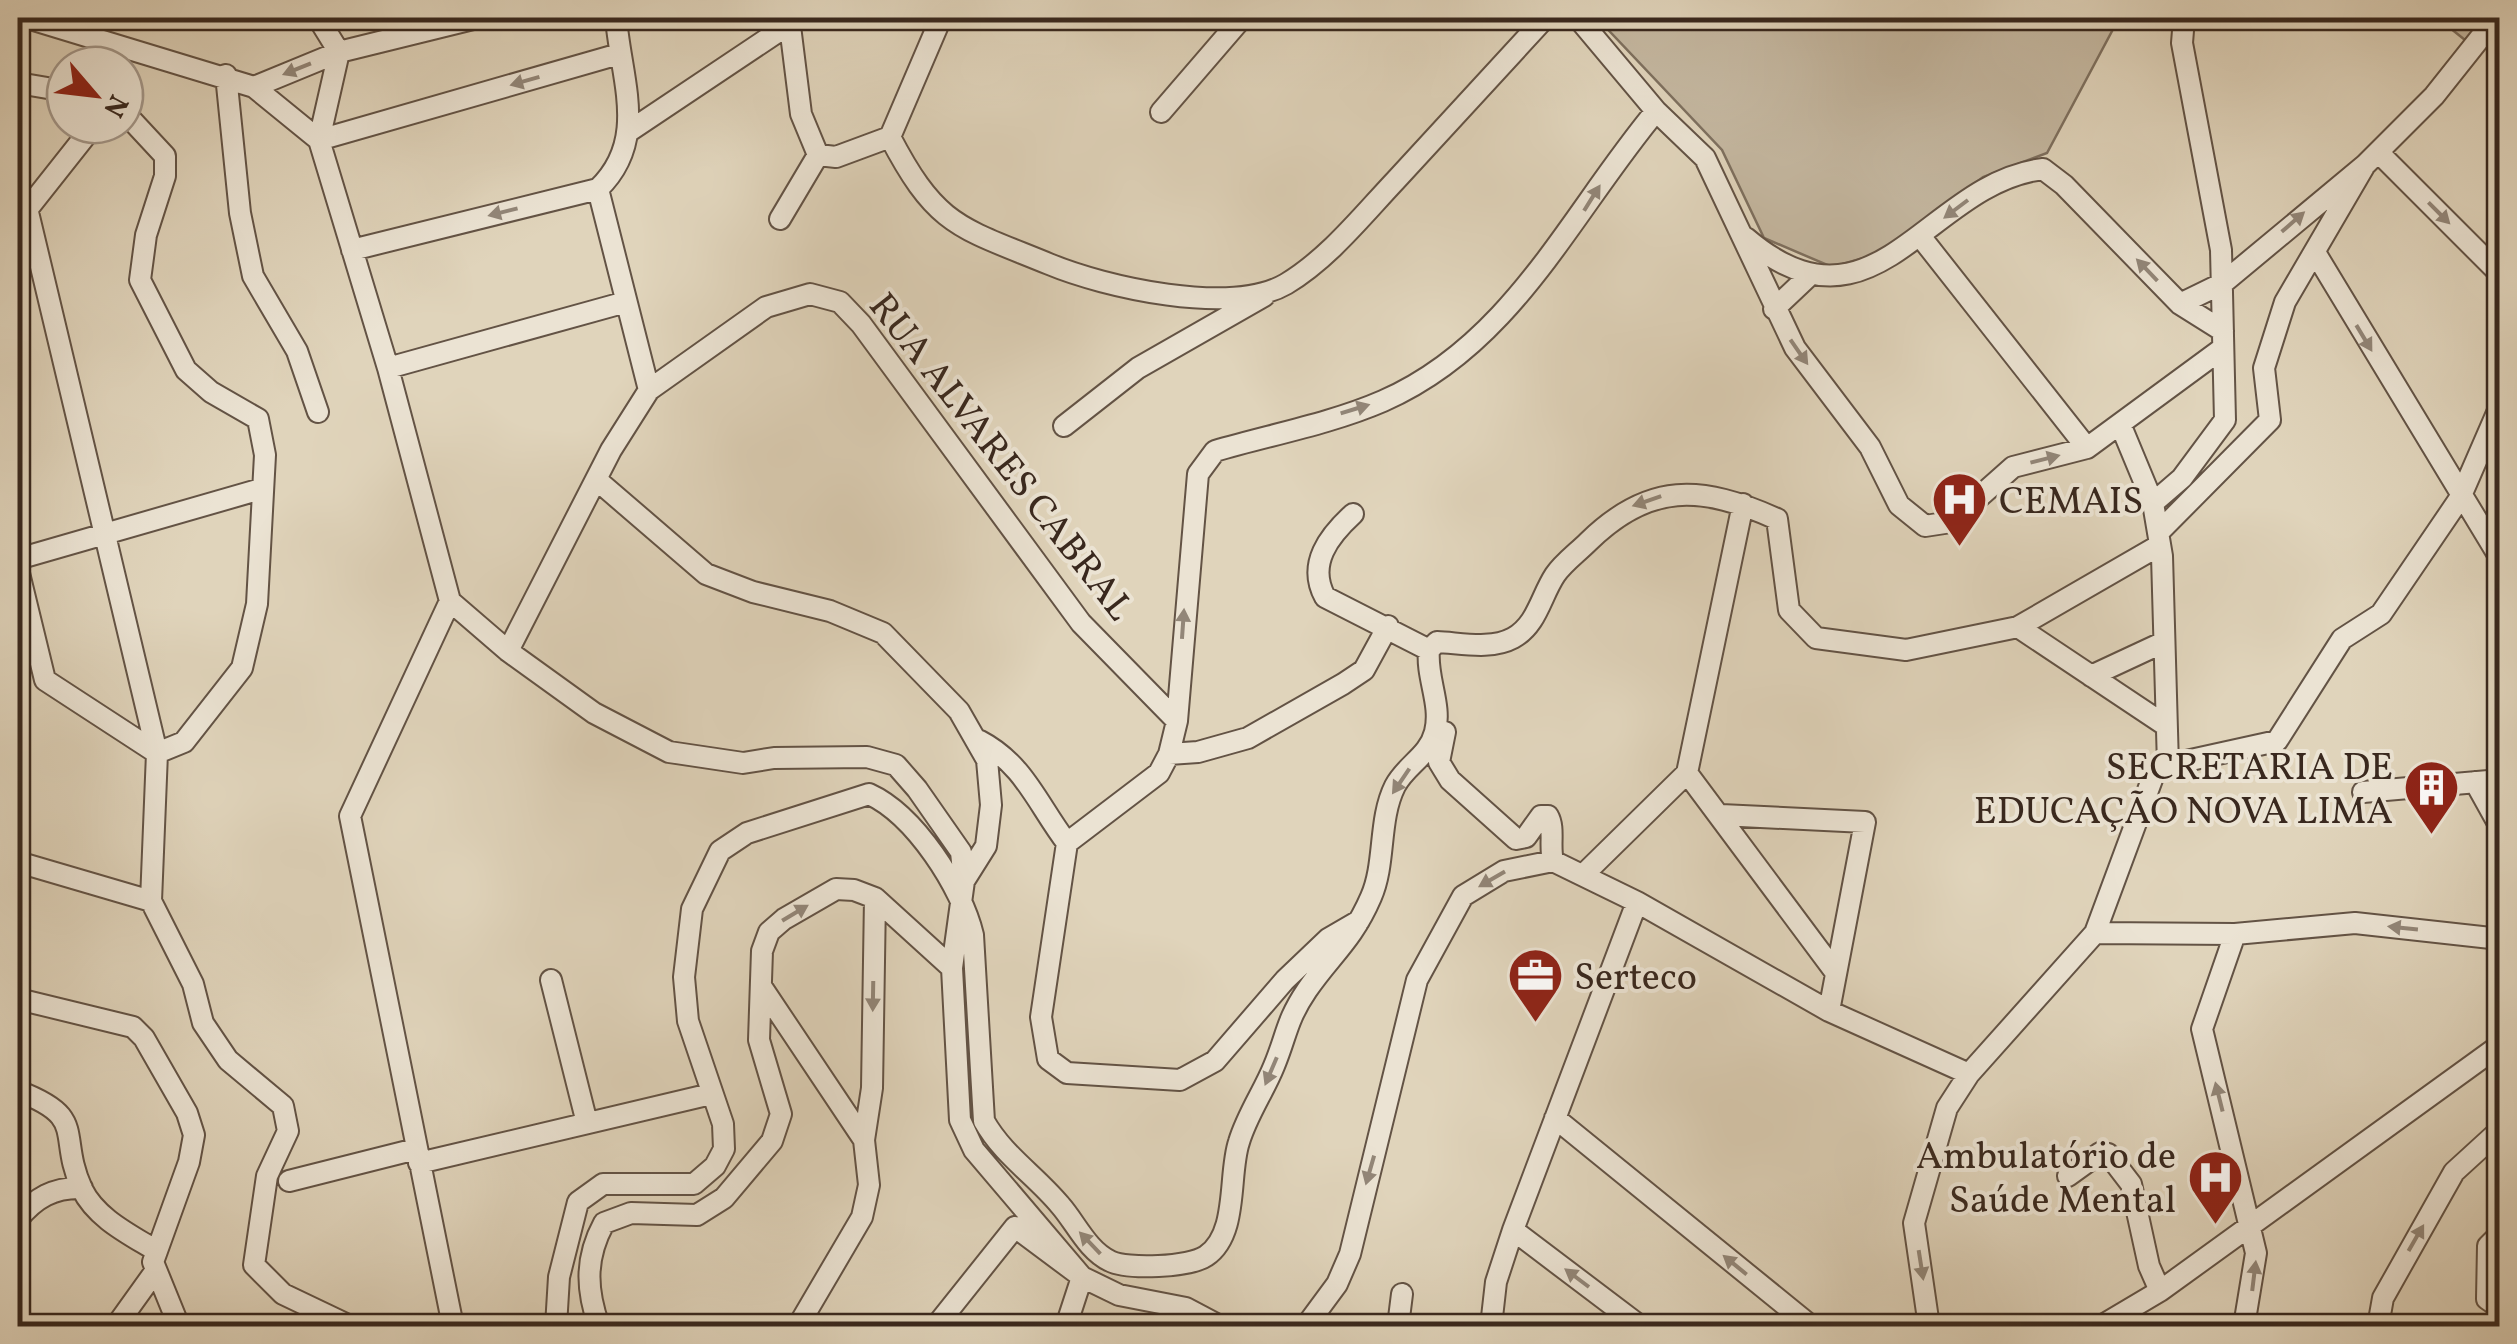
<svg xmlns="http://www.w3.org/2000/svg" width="2517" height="1344" font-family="Vollkorn,serif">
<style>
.grass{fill:#c4b7a0;stroke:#7e705f;stroke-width:2.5}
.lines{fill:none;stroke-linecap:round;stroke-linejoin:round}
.minor-casing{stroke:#635345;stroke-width:24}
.minor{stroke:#ebe3d3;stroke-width:20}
.oneway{fill:#928678}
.labels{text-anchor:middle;stroke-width:8;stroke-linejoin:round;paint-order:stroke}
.street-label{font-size:38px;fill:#39281e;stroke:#ebe3d3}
.poi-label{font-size:38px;fill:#39281e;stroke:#ebe3d3;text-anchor:start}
</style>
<rect width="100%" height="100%" fill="#e0d4bb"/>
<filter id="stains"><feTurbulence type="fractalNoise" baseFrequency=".002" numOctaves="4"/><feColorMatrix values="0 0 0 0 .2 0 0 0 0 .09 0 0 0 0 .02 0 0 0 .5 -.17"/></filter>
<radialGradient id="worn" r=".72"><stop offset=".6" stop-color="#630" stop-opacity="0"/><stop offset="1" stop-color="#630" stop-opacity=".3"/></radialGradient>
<path class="grass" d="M1597,18h522l-72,135 -64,24 -95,74 -56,16 -68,-29 -42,-88z
M2265,18h218l-18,22 -15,-12z"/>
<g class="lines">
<defs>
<path id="minor" d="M27,18l227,69 65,53 69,228 62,233 58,50 86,62 75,39 74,11 31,-5 93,-1 29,8 21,24 44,63 3,29 -12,87 8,152 14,30 108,127
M318,18l21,34
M789,18l12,96 17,41 18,2 54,-20
M941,18l-51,119c47,90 69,90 159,127 55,23 182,52 237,20 43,-26 76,-68 110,-104 49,-54 99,-108 149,-162
M1578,18l78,93 49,47 90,190 75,99 29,58 26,21 26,-4 62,-55 74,-19 136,-100
M339,52l-20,88 300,-86
M226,75l14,138 13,63 44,75 21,61
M18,83l47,8
M254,87l85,-35 138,-34
M1161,112l81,-94
M125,113l40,43v20l-19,59 -6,45 46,90 25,22 47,27 7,36 -8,149 -15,64 -58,74 -27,11
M631,130l166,-111
M2378,152l122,122
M598,189l51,201
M27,208l130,545 -6,148 42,83 10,39 25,37 55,46 5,25 -21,45 -13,89 29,29 67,32
M22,216l72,-91
M780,219l38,-64
M1920,236l167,212
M1746,238c129,110 180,-55 297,-69l21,16 116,119 43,27
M352,250l246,-61c51,-49 23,-109 18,-171
M2316,254l184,304
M2180,304l43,-21 142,-118 69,-69 62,-78
M1774,309l37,-35
M388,368l238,-66
M1064,426l74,-58 126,-72
M2121,426l32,77 9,53 6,209
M598,481l108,93 47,18 77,19 53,22 76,78 28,49 4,45 -5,41 -22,35
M2153,503l29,-25 43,-58 -4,-170 -39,-207 2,-25
M1353,514c-24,22 -46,50 -28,83l104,53
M2158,533l112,-113 -6,-52 21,-66 80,-137
M18,559l243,-70
M18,569l27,111 112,73
M450,601l-100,215 103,510
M2018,627l147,98
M508,651l103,-201 38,-60 117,-83 44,-13 30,8 21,22 220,299 96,98
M2091,676l73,-34
M1445,732l-6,30 11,18 66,59 10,-2 15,-21h7c7,12 1,30 5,45
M980,741c44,23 58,64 87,102l92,-70 10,-19 8,-33 21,-247 17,-23c54,-16 115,-27 168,-50 130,-57 187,-187 273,-290
M1169,754l29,-2 50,-14 95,-54 21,-14 24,-44
M1687,773l149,200
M2475,782l25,45
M2363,792l137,-12
M1721,815l144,7 -36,189
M1067,843l-26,174 7,42 19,14 113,7 35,-19 70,-81 43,-41 31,-18
M18,862l133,39
M1583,875l104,-102 56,-269
M2095,933l140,1 120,-11 145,16
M2235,934l-33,95 54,224 -12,73
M551,980l36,143
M761,986l103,154 5,45 -7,32 -64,109
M18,999l115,28 11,11 43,75 7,22 -5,27 -36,100 26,64
M18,1091c71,27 39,43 64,98 14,29 47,45 73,61
M1555,1118l256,208
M864,1140l8,-52 3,-190
M419,1163l292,-69
M2068,1176l32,-23 8,1 23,30 18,82 11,25
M289,1181l127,-32
M18,1219c17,-21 36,-32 64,-31
M1513,1230l127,96
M2500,1234l-12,12 -1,53 13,9
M116,1326l38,-53
M556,1326l3,-49 19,-75 25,-18h91l21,-18 9,-17 -1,-25 -35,-103 -4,-44 8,-68 28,-58 27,-18 122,-39c46,21 93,94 104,141l11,186c19,34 51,54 76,84 16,18 27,45 50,56 17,9 80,6 96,-5 33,-22 22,-82 33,-114 8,-27 25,-51 35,-76 13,-31 12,-45 33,-76 24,-35 45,-49 64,-93 15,-34 7,-77 24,-111 11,-21 34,-30 40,-54 7,-28 -9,-54 -6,-82l8,-8c24,1 54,8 76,-4 24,-13 28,-42 42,-63 8,-12 22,-22 33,-33 61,-60 113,-57 189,-23l12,91 27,28 90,12 112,-23 142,-82
M599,1326c-13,-37 -14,-68 5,-103l27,-10 66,2 27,-17 48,-57 9,-27 -22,-74 3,-89 7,-19 15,-13 52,-30 18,1 21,8 77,70
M936,1326l79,-99 67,50 37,18 67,13 34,18
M1066,1326l16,-49
M1306,1326l31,-42 13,-30 67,-274 46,-84 41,-25 49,-10 84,41 192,109 140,63
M1398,1326l4,-32
M1491,1326l5,-44 17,-52 124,-328
M1929,1326l-15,-103 33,-115 22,-34 126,-141 59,-159 14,-9 109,-24 65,-102 39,-25 79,-116 40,-92
M2101,1326l59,-35 340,-246
M2378,1326l5,-28 71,-126 46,-42"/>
</defs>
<use href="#minor" class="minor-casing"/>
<use href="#minor" class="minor"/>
</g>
<defs><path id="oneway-solid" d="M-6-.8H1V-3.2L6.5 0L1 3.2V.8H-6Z" transform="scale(2.5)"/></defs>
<g class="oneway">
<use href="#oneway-solid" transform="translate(297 69) rotate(158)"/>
<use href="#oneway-solid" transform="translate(525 81) rotate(164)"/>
<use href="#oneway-solid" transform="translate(1592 198) rotate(-58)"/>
<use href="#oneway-solid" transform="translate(1956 209) rotate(143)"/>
<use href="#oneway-solid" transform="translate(503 212) rotate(166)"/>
<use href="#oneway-solid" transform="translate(2439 213) rotate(45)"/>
<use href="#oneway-solid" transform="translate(2293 222) rotate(-41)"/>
<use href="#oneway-solid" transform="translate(2147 270) rotate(-134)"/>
<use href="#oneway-solid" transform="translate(2364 338) rotate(59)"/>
<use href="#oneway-solid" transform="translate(1799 352) rotate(55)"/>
<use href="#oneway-solid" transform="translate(1355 409) rotate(-17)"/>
<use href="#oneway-solid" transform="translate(2045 459) rotate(-14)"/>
<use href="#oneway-solid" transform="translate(1647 501) rotate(161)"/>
<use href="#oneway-solid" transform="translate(1183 624) rotate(-86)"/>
<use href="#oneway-solid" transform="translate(1401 781) rotate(124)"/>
<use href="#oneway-solid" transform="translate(1492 879) rotate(150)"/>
<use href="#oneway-solid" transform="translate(795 913) rotate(-31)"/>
<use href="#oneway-solid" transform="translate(2403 928) rotate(-174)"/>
<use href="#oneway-solid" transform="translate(873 996) rotate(91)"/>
<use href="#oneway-solid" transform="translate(1271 1071) rotate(113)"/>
<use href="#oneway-solid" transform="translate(2219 1097) rotate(-104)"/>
<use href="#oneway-solid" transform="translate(1370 1170) rotate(106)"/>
<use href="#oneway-solid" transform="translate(2416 1238) rotate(-60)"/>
<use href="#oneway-solid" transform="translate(1090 1243) rotate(-134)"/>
<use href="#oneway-solid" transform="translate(1735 1265) rotate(-141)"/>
<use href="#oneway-solid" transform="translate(1921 1265) rotate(81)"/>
<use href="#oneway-solid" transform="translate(2254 1276) rotate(-83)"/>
<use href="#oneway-solid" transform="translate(1577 1278) rotate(-143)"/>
</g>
<defs>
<symbol id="hospital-pin" viewBox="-11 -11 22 30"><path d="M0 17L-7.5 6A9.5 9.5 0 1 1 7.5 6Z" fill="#8f2418" stroke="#ebe3d3"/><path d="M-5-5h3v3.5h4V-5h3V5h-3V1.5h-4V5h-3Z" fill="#fff"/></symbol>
<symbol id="building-pin" viewBox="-11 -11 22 30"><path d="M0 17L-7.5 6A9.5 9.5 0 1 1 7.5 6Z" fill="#8f2418" stroke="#ebe3d3"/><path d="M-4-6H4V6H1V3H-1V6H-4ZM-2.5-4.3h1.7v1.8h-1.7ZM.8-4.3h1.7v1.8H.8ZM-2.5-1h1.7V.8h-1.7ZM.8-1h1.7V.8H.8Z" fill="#fff"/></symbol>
<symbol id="office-pin" viewBox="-11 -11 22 30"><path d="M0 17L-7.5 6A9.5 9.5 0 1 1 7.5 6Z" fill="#8f2418" stroke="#ebe3d3"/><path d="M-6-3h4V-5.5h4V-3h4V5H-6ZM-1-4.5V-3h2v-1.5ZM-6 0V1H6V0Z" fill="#fff"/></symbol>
</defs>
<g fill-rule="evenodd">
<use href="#hospital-pin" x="1928" y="468" width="63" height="86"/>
<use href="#building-pin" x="2400" y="756" width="63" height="86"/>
<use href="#office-pin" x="1504" y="944" width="63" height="86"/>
<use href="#hospital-pin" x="2184" y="1146" width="63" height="86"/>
</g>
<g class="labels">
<g class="street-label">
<text transform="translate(1002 456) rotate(52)" y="13">RUA ALVARES CABRAL</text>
</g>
<g class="poi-label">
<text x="1999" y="513">CEMAIS</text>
<text x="2393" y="779" text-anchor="end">SECRETARIA DE<tspan x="2393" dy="44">EDUCAÇÃO NOVA LIMA</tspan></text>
<text x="1574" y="989">Serteco</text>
<text x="2176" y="1168" text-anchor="end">Ambulatório de<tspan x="2176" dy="44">Saúde Mental</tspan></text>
</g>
</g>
<rect width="2517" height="1344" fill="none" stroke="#e0d4bb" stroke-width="60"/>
<rect x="20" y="20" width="2477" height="1304" fill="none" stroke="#39281e" stroke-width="5"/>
<rect x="30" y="30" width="2457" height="1284" fill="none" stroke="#39281e" stroke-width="2.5"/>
<g transform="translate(95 95) rotate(118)"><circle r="48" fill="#ebe3d3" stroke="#a4988b" stroke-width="2.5"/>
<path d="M0-8L18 38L0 25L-18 38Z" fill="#8f2418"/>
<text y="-15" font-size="28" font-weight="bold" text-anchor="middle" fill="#39281e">N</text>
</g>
<rect width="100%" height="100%" filter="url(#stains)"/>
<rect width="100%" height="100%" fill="url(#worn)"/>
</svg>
